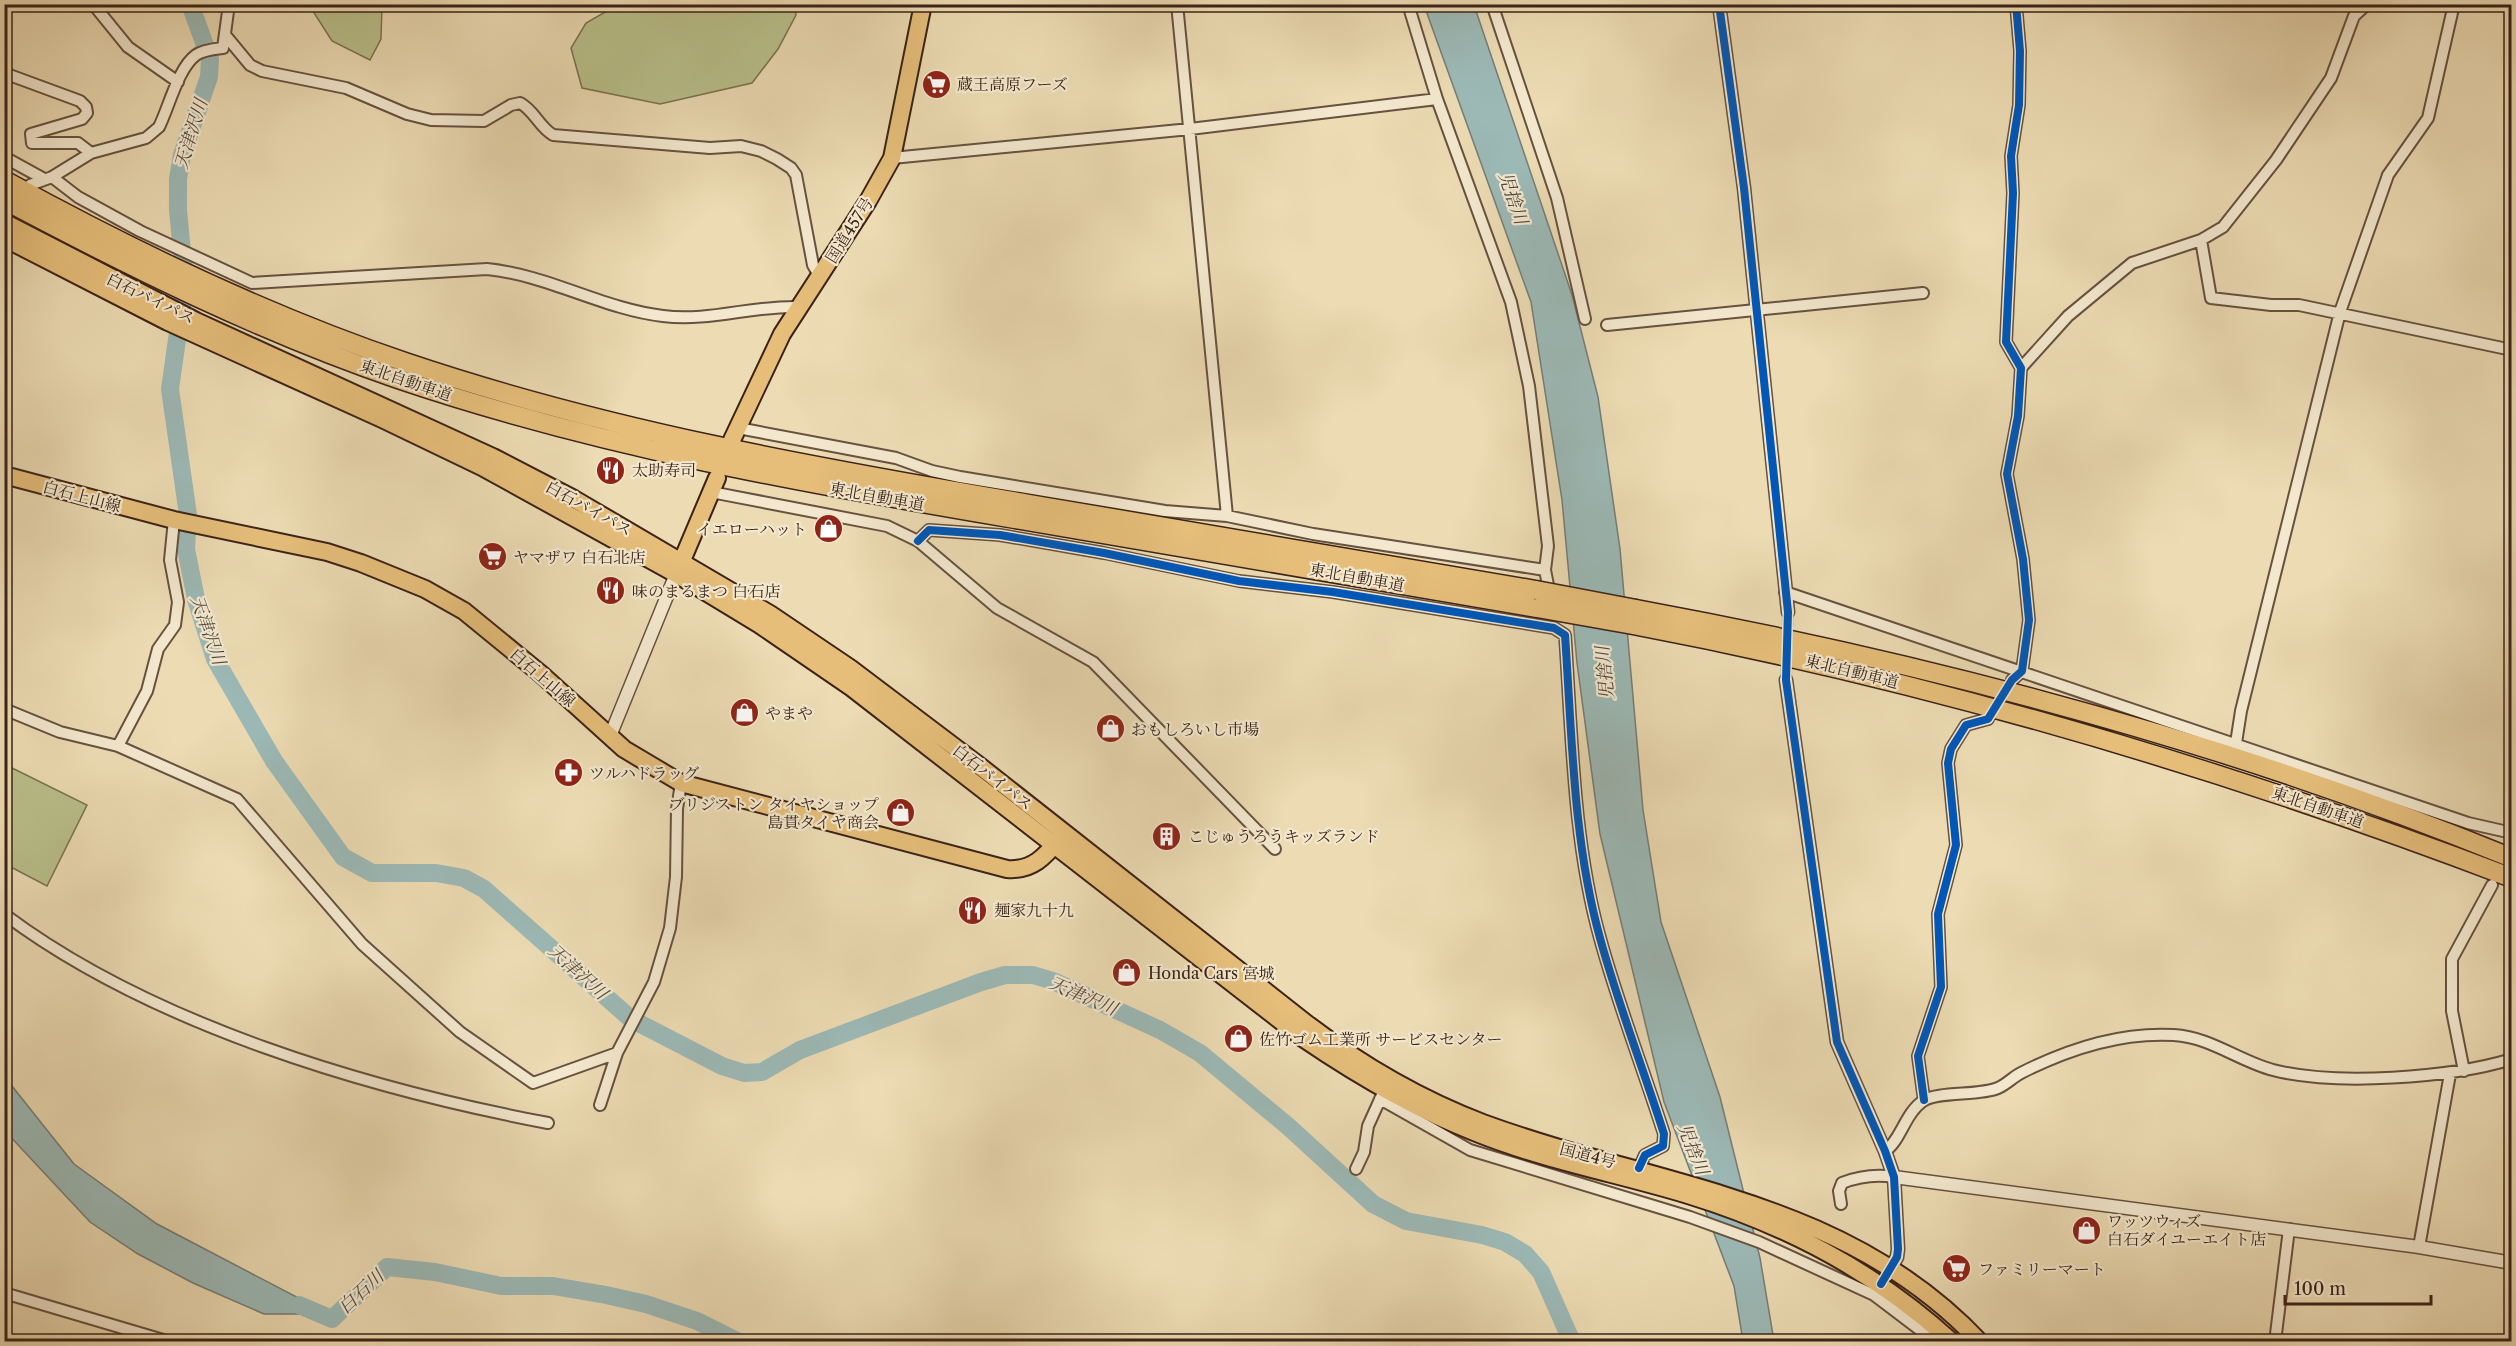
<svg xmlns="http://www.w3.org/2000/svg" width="2516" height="1346" font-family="'Libre Caslon Text','Noto Serif JP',serif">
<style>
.green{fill:#b9c08b;stroke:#7a7252;stroke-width:1.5}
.water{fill:#9cb9b6;stroke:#757d77;stroke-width:1.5}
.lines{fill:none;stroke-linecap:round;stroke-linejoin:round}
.river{stroke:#9cb9b6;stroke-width:18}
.tertiary-tunnel{stroke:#c9b694;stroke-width:12;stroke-dasharray:12 6;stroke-linecap:butt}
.minor-casing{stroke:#67513f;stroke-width:14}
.tertiary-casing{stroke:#67513f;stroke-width:15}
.primary-casing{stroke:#3b2318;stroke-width:20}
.trunk-casing{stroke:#3b2318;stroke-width:20}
.motorway-casing{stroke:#3b2318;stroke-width:21}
.minor{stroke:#f3e8ce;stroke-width:10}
.tertiary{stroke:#f3e8ce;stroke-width:12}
.primary{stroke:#e6be7a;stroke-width:16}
.trunk{stroke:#e6be7a;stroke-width:16}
.motorway{stroke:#e6be7a;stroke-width:18}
.motorway-bridge-casing{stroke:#3b2318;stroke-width:21;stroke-linecap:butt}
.motorway-bridge{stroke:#e6be7a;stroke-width:18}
.cycleway-casing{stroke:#f3e8ce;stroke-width:11}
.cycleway{stroke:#0057b8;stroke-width:8}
.labels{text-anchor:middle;stroke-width:4.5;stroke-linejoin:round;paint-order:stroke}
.poi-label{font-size:16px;fill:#3b2318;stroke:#f3e8ce;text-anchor:start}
.street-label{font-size:16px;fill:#3b2318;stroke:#f3e8ce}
.water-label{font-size:18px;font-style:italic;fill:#534840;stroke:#f3e8ce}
</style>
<rect width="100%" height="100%" fill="#ecdbb3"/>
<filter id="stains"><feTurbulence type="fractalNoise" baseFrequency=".00333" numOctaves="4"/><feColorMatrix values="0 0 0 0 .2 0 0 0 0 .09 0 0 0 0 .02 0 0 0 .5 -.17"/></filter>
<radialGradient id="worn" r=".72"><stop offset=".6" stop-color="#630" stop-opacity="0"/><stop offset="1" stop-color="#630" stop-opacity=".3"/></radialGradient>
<path class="green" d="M619,4l176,1 1,10 -18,34 -26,34 -92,21 -78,-16 -11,-40 15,-25z
M309,5h73l-1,34 -11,21 -38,-19z
M4,764l83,41 -40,81 -42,-22z"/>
<path class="water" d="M1424,5h50l98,290 26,102 22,152 23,261 18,112 59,175 40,161 14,83h-31l-9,-55 -70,-184 -64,-268 -23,-171 -15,-163 -31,-198z
M4,1076l70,88 83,60 172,90h-65l-71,-31 -55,-29 -48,-32 -85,-91z"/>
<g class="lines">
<path class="river" d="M190,4l20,55 -1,18 -27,78 -4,24v31l7,73 -15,106 18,126 -2,34 10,50 19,60 59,102 69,96 29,16h64l28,5 20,11 147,130 91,47 22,7 18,-1 38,-22 181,-68 24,-7h28l20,6 107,49 40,23 90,75 83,76 33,17 76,14 23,7 20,12 16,18 31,70
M299,1305l33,14 55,-52 48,5 66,14h52l53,9 40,9 51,17 42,21"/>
<path class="tertiary-tunnel" d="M1786,680l2,-68"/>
<defs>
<path id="minor" d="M93,4l35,43 50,35
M1177,4l50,512
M1408,4l29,95 74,203 18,84 19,160 -3,24 5,25
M1492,4l65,194 28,121
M226,36l24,29 12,6 84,17 61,26 24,6 53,1 27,-16 9,-2c14,7 19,24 33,32l157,13 31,-2 20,5 16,8 14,9 5,7 17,90 7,12
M4,73l76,28 6,6 1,6 -5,6 -51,15 1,9h46l13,10
M4,157l40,22
M892,158l298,-29 247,-30
M52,177l26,20 62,34 112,52 235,-14c61,6 116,40 176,47 46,6 91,-11 137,-9
M30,185l22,-8 39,-24 55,-15 13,-11c10,-20 19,-59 37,-72 7,-5 19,-6 27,-7l6,-44
M2201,240l10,58 60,7h28l213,45
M1607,325l316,-32
M2021,368l47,-52 64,-53 69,-23 22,-13 53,-67 55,-82 23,-62 13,-12
M738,428l158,30 36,13 28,6 205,34 62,5 86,18 232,36
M711,492l176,34 31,15 79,67 96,54 182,187
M918,541l11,-11 71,5 104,18 135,28 94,11 221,36 11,7c7,100 8,206 35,303 18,66 43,130 64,196l-1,12 -18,9 -6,13
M1785,592l683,231 44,10
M2012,680l10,-9 7,-51 -6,-61 -16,-85 11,-58 3,-48 -15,-26 7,-149 -2,-37 8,-51 1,-54 -4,-47
M4,709l56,23 58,14 119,53 125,145 98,88 73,51 84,-30
M2236,743l5,-32 99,-399 48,-137 40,-57 26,-114
M118,746l29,-55 11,-42 17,-24 3,-23 -8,-42 4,-40
M4,914c148,111 365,175 544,209
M2464,1071l-12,-60v-52l40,-74
M1380,1099l90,51 220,67 69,25 115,53 62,47
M1924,1100l-6,-44 23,-69 -3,-73 18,-69 -8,-82 3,-14 15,-24 22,-6
M600,1105l17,-52 37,-71 16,-54 6,-51 1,-68 4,-26
M1885,1151c15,-9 20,-38 38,-50 14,-10 57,-5 75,-13 9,-4 15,-11 23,-15 47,-24 101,-41 153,-38 36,2 65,26 99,35 62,16 177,8 239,-11
M1356,1169l8,-17 4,-26 14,-31
M1841,1204l-2,-13 3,-8c18,-7 33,-9 52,-6
M2419,1247l31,-173
M4,1293l166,49
M2275,1342l14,-113"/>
<path id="tertiary" d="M1719,4l25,184 44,424
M1786,680l51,362 48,109 9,26 4,72 -1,8 -10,18
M610,736l66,-162
M1894,1177l525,70 93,16"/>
<path id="primary" d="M4,475l170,45 153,32 34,11 64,26 39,22 77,63 83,75 57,34 326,86c27,2 39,-14 56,-34"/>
<path id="trunk" d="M4,222l192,99 297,136 81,42 196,115 80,54 131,99 325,256c54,41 114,76 177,100 174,64 361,74 497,219
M4,238l164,84 214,97 100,48 194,107 84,51 92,63 452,351c56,38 112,71 175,95 68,27 140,40 209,61 98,30 188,77 264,147
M732,440l50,-106 86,-133 24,-43 31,-154
M678,570l39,-92"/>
<path id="motorway" d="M4,180c129,71 262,135 401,182 204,69 414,106 625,142 169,29 337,57 506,86
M4,200c128,68 257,132 394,179 201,68 409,105 617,140 174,30 348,60 522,89
M1636,609c298,55 595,134 876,249
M1633,625c301,57 593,144 879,253"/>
</defs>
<use href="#minor" class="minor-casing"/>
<use href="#tertiary" class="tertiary-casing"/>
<use href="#primary" class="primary-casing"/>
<use href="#trunk" class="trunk-casing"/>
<use href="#motorway" class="motorway-casing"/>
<use href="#minor" class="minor"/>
<use href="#tertiary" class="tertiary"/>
<use href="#primary" class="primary"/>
<use href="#trunk" class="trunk"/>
<use href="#motorway" class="motorway"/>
<defs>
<path id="motorway-bridge" d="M1536,590l100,19
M1537,608l96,17"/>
</defs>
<use href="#motorway-bridge" class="motorway-bridge-casing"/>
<use href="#motorway-bridge" class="motorway-bridge"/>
<defs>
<path id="cycleway" d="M1719,4l25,184 44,424 -2,68 51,362 48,109 9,26 4,72 -1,8 -16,27
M918,541l11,-11 71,5 104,18 135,28 94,11 221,36 11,7c7,100 8,206 35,303 18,66 43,130 64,196l-1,12 -18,9 -6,13
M1924,1100l-6,-44 23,-69 -3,-73 18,-69 -8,-82 3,-14 15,-24 22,-6 24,-39 10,-9 7,-51 -6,-61 -16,-85 11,-58 3,-48 -15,-26 7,-149 -2,-37 8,-51 1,-54 -4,-47"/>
</defs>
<use href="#cycleway" class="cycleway-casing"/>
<use href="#cycleway" class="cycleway"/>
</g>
<defs>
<symbol id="supermarket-disc" viewBox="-11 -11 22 22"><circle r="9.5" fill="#8f2418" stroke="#f3e8ce"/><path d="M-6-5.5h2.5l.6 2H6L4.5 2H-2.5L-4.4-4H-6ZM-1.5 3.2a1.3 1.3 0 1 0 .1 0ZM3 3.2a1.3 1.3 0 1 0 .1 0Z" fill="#fff"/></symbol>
<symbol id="restaurant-disc" viewBox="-11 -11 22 22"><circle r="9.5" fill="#8f2418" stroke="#f3e8ce"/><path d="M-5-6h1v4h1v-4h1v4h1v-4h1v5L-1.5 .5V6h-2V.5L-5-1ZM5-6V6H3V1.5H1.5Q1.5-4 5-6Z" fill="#fff"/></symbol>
<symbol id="shop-disc" viewBox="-11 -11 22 22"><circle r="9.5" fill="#8f2418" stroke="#f3e8ce"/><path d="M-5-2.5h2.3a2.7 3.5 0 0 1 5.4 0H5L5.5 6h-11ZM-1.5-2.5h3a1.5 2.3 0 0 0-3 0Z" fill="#fff"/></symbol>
<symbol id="pharmacy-disc" viewBox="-11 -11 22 22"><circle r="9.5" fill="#8f2418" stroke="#f3e8ce"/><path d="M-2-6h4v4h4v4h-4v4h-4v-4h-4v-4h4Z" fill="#fff"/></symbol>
<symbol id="building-disc" viewBox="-11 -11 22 22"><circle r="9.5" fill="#8f2418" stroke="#f3e8ce"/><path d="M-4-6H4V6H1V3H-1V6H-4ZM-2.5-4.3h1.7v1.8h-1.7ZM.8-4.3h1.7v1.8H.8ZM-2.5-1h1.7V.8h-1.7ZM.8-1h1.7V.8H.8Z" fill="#fff"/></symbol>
</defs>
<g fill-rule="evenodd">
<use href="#supermarket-disc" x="920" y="68" width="33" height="33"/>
<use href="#restaurant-disc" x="594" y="454" width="33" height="33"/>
<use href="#shop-disc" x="812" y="512" width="33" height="33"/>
<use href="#supermarket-disc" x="476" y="540" width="33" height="33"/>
<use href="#restaurant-disc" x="594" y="574" width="33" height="33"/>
<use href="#shop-disc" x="728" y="696" width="33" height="33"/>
<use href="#shop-disc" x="1094" y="712" width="33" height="33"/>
<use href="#pharmacy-disc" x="552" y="756" width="33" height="33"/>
<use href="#shop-disc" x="884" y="796" width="33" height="33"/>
<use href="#building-disc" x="1150" y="820" width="33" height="33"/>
<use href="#restaurant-disc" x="956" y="894" width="33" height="33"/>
<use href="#shop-disc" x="1110" y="956" width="33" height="33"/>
<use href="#shop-disc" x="1222" y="1022" width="33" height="33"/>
<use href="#shop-disc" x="2070" y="1214" width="33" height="33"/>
<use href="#supermarket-disc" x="1940" y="1252" width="33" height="33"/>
</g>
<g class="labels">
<g class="poi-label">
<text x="957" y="90">蔵王高原フーズ</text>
<text x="632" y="476">太助寿司</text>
<text x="807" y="535" text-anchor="end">イエローハット</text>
<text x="513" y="563">ヤマザワ 白石北店</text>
<text x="632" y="597">味のまるまつ 白石店</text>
<text x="765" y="719">やまや</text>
<text x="1131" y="735">おもしろいし市場</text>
<text x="589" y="779">ツルハドラッグ</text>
<text x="879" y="810" text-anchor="end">ブリジストン タイヤショップ<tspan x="879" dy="18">島貫タイヤ商会</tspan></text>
<text x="1188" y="842">こじゅうろうキッズランド</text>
<text x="994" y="916">麺家九十九</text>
<text x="1148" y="979">Honda Cars 宮城</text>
<text x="1259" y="1045">佐竹ゴム工業所 サービスセンター</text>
<text x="2107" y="1227">ワッツウィズ<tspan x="2107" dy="18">白石ダイユーエイト店</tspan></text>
<text x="1978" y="1275">ファミリーマート</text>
</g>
<g class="street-label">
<text transform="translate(849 230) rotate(-58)" y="6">国道457号</text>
<text transform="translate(151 298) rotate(26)" y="6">白石バイパス</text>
<text transform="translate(406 380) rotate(19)" y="6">東北自動車道</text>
<text transform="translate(82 496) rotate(15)" y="6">白石上山線</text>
<text transform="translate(877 496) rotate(10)" y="6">東北自動車道</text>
<text transform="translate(589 508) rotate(29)" y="6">白石バイパス</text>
<text transform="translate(1357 577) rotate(10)" y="6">東北自動車道</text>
<text transform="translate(1852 671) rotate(14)" y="6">東北自動車道</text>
<text transform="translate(543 677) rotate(41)" y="6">白石上山線</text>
<text transform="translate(993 777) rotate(38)" y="6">白石バイパス</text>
<text transform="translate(2318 807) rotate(19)" y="6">東北自動車道</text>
<text transform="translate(1588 1155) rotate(15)" y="6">国道4号</text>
</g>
<g class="water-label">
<text transform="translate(191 134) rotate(-73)" y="6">天津沢川</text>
<text transform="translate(1513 198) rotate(71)" y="6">児捨川</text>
<text transform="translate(208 630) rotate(71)" y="6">天津沢川</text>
<text transform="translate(1605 673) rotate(-96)" y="6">児捨川</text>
<text transform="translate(578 972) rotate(42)" y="6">天津沢川</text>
<text transform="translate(1083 996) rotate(23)" y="6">天津沢川</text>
<text transform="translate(1693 1149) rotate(68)" y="6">児捨川</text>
<text transform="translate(361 1292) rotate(-43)" y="6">白石川</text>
</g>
</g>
<rect width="2516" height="1346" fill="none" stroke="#ecdbb3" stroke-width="24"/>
<rect x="6" y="6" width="2504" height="1334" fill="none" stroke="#3b2318" stroke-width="3"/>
<rect x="12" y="12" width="2492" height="1322" fill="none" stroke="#3b2318" stroke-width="1.5"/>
<path d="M2285 1295v9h146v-9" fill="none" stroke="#3b2318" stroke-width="3"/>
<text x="2294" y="1295" font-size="18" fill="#3b2318" stroke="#f3e8ce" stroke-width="4.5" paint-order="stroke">100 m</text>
<rect width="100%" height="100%" filter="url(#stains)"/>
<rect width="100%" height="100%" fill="url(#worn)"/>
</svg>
